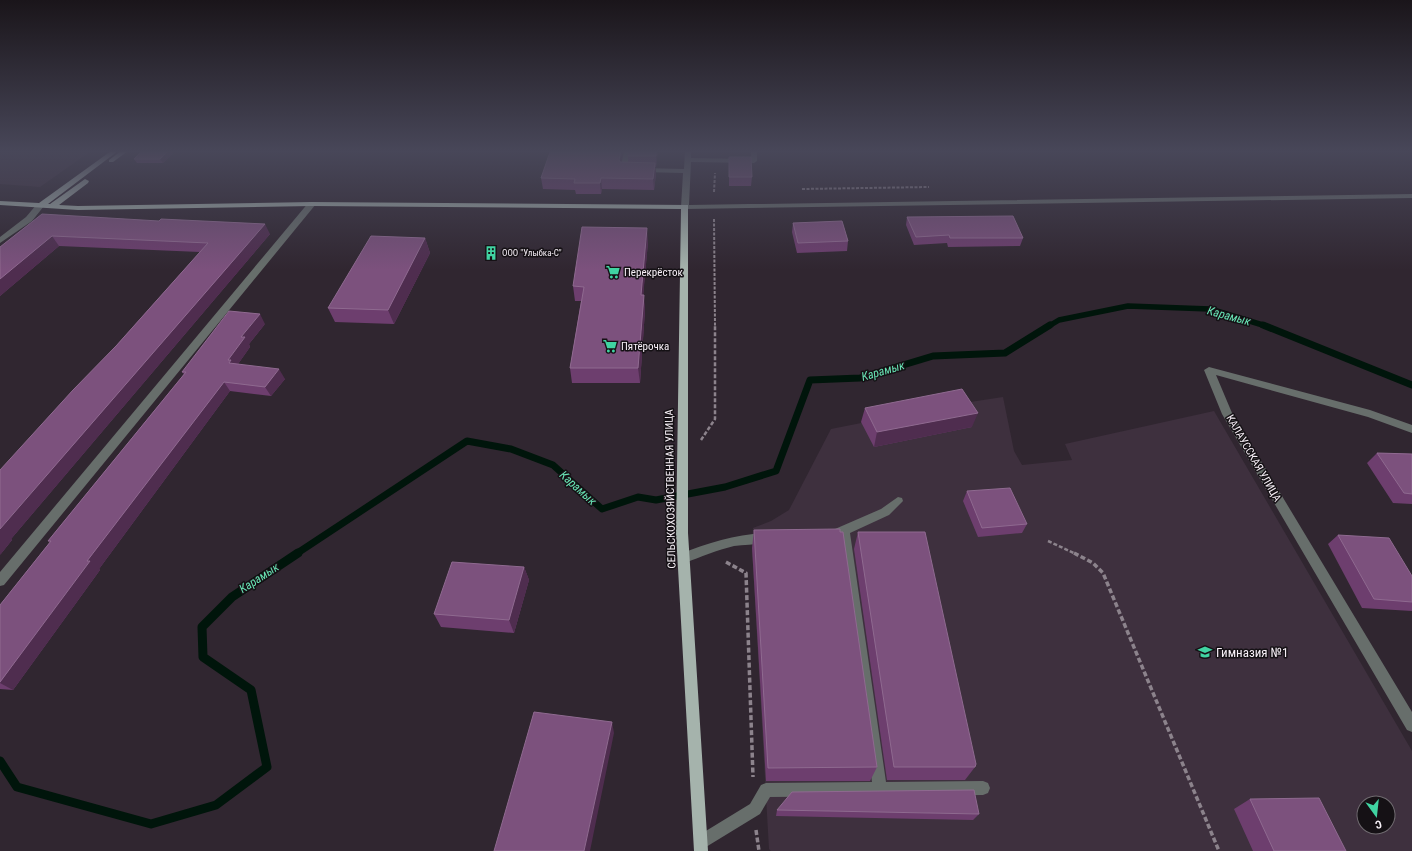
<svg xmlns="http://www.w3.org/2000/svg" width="1412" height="851" font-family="'Roboto Condensed',sans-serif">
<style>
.built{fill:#3e303e;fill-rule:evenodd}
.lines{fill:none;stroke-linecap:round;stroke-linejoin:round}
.stream-far2{stroke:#00150b;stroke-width:5.5}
.stream-far1{stroke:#00150b;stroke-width:7}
.stream{stroke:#00150b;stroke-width:9}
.path-far2{stroke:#8c838c;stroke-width:2;stroke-dasharray:3 1.5;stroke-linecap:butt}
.path-far1{stroke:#8c838c;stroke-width:2.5;stroke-dasharray:4 2;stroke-linecap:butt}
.path{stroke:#8c838c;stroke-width:3.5;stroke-dasharray:5 2.5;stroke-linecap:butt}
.minor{fill:#676e6b;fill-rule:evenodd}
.major{fill:#a5b3ac;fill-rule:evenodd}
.wall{fill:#6d3e6e}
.shaded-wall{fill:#4f2d4f}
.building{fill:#7c517d;stroke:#8f6a90}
.labels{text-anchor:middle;stroke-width:3;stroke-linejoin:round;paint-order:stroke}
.far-poi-label{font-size:9px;fill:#f7f0f7;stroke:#151115;text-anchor:start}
.poi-label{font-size:11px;fill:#f7f0f7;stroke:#151115;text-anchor:start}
.street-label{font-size:11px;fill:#f7f0f7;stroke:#151115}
.water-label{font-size:12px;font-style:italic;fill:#69e6b6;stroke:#151115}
.near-poi-label{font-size:13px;fill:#f7f0f7;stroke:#151115;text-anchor:start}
</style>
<rect width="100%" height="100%" fill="#302630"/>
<path class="built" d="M0,151h91l-51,36 -40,-3z
M1003,397l11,54 8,14 50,-5 -7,-16 149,-33 198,340v100h-641l-2,-2 -17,-301 1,-20 18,-7 18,-11 42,-81 126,-25zM1364,803h24v24h-24z"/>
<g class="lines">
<path class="stream-far2" d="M1049,326l10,-6 69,-14 82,3 56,17"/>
<path class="stream-far1" d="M1263,325l149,60
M296,554l171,-113 44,8 42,16 49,44 36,-12 18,3 69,-13 51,-16 34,-91 50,-2 73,-22 72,-3 45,-28"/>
<path class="stream" d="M0,761l17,26 134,37 65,-19 51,-38 -16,-77 -48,-33 -1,-30 30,-30 66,-44"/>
<path class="path-far2" d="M802,189l127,-2
M714,192l1,-19
M714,219l1,107"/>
<path class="path-far1" d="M701,440l14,-21v-94
M1048,541l28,13"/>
<path class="path" d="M1074,553l19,10 10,10 116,278
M726,562l20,11 7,204
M756,830l3,21"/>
<path class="minor" d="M624,151h6l-3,17 4,2 -4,2 -8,-2z
M685,151h6v7l60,1v-8h6v10l-3,2 -63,-1 -2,43 723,-11v4l-727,11 -4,-2 2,-34 -40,-1 -4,-2 4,-2 41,1z
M309,202h3l4,2 -312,381 -4,1v-14z
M37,204h6l1,2 -12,15 -32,22v-6l26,-20z
M1209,367l161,43 42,15v8l-44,-16 -152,-42 16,38 180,299v20l-5,-2 -185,-316 -18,-44z
M898,497l4,1 1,3 -14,14 -39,18 36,249 97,-1 5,2 2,5 -2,5 -5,2 -213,2 -10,17 -54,33 -5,2 -5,-2 -2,-5 2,-5 54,-33 11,-19 5,-2 106,-1 -33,-245 -4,-2 -2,-3 2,-3 46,-20z
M767,533l4,2 2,3 -2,3c-11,4 -25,3 -37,5 -17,4 -33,11 -50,17l-4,-1 -2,-4 2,-4c29,-11 56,-20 87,-21z"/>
<path class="major" d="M111,151h7l-70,53h2l35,-25 4,2 -1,2 -29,22 19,1 234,-4 376,3v328l20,318h-14l-18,-318 5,-324 -369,-3 -234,4 -78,-5v-4l39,2z
M121,151h7l-15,11h-4v-2z"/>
</g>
<path class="wall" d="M142,151h33l-12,12h-26l-3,-4z
M624,151l-3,11h7v-6l1,-5h29l-2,16h-1l1,7 -2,16 -52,-1 -1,5h-25l-1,-4 -32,-1 -2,-11 41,-25z
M729,157l23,20 -1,9h-22z
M42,214l228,20 -259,305 1,1 -12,15 116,-209 84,-94 -141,-6 -59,50v-49z
M907,217l116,21 -3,8 -72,1 -1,-4 -33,2 -8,-20z
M793,223l55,18 -1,10 -50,2 -5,-21z
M425,238l5,15 -36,71 -59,-2 -7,-14z
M648,242l-5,53 2,15 -5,73h-68l-2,-15 11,-67h-6l-2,-15z
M265,324l-16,20 1,3 -12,17 47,15 -14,17 -41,-5 -131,178 1,1 -87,120 -13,-1v-84l50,-63 -2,-1 136,-167 -2,-2z
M865,408l107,19 -98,20 -13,-25z
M1377,453l35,1v50l-19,-1 -26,-40z
M967,491l60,33 -5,9 -44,4 -15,-36z
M754,530l123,237 -7,14h-104l-14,-233z
M858,532l117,235 -10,13h-78l-33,-231z
M1338,535l74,41v35l-50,-3 -34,-64z
M524,567l5,13 -15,53 -73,-6 -7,-13z
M1250,799l96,52h-93l-19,-42z
M777,810l202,4 -6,6 -197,-4z"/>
<path class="shaded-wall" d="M168,151h7l-12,12 -3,-4z
M621,151h3l-4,20 -1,-11z
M656,151h2l-2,16z
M655,163l1,11 -2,16 -1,-11z
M601,178l1,11 -1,5 -1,-11z
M265,224l5,10 -259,305 1,1 -12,15v-26z
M647,228l1,14 -6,68 -1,-15z
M52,236l7,10 -59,50v-17z
M425,238l5,15 -36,71 -6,-14z
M644,295l1,15 -5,73 -2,-15z
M260,314l5,10 -16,20 1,3 -14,20 -7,-4 -1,-3 13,-23z
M279,369l6,10 -14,17 -6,-9z
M224,382l6,9 -131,178 1,1 -87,120 -13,-7 87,-122z
M978,413l-6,14 -98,20 3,-15z
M524,567l5,13 -15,53 -5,-13z
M612,722l2,11 -24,118h-6z"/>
<path class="building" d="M142,151h26l-8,8h-26z
M583,151h38l-2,9 1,2 35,1 -2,16 -52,-1 -1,5h-26l1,-4 -34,-1 9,-26 32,1z
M629,151h27v5h-28z
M729,157h22l1,20h-23z
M42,214l117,7 2,-2 104,5 -265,305v-59l73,-80 43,-44 92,-103 -156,-7 -52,43v-32z
M1013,216l10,22h-73l-1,-3 -33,2 -9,-20z
M842,221l6,20 -50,2 -5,-20z
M582,227l65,1 -6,67h3l-6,73h-68l14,-81 -11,-1z
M371,236l54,2 -37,72 -60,-2z
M229,311l31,3 -19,23h4l-17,23h3l-2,3 50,6 -14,18 -41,-5 -137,179h3l-90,121v-77l51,-64h-3l138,-169h-4z
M962,389l16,24 -101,19 -12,-24z
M1377,453l35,1v40l-8,-1z
M1010,488l17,36 -45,4 -15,-37z
M840,529v3h3l34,235 -109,1 -14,-238z
M858,532h67l51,232 -1,3h-81z
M1338,535l51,3 23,38v26l-38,-3z
M452,562l72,5 -15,53 -75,-6z
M534,712l78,10 -28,129h-90z
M974,790l5,24 -202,-4 15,-18z
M1319,798l27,53h-72l-24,-52z"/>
<linearGradient id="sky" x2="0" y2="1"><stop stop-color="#1a151a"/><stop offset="0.56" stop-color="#484759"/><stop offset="1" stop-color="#484759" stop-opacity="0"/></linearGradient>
<rect width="1412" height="270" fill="url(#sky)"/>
<defs>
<symbol id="building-bare" viewBox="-9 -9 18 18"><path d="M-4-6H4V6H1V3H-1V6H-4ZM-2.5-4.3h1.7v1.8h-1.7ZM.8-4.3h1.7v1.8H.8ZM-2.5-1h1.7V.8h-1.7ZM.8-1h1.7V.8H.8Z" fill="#40d4a2" stroke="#151115" stroke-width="2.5" paint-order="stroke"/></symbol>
<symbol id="supermarket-bare" viewBox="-9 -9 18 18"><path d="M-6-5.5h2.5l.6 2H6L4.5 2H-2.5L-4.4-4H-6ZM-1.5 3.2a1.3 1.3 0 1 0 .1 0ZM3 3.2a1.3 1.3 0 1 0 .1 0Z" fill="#40d4a2" stroke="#151115" stroke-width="2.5" paint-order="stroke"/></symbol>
<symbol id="school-bare" viewBox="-9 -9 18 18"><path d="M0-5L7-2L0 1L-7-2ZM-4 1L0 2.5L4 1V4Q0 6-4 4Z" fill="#40d4a2" stroke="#151115" stroke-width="2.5" paint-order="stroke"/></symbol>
</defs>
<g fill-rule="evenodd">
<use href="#building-bare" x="481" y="243" width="20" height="20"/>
<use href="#supermarket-bare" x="603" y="262" width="20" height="20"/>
<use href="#supermarket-bare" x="600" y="336" width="20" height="20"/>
<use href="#school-bare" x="1195" y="642" width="20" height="20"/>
</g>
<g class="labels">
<g class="far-poi-label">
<text x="502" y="256">ООО "Улыбка-С"</text>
</g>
<g class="poi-label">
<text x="624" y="276">Перекрёсток</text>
<text x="621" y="350">Пятёрочка</text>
</g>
<g class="street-label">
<text transform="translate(1254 458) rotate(60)" y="4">КАЛАУССКАЯ УЛИЦА</text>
<text transform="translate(670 489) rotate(-91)" y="4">СЕЛЬСКОХОЗЯЙСТВЕННАЯ УЛИЦА</text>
</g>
<g class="water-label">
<text transform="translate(1229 316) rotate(15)" y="4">Карамык</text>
<text transform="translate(883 371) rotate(-16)" y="4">Карамык</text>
<text transform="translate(578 488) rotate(42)" y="4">Карамык</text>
<text transform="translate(259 578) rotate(-33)" y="4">Карамык</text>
</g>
<g class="near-poi-label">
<text x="1216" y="657">Гимназия №1</text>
</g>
</g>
<g transform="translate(1376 815) rotate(165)"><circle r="19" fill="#151115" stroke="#6f6a6f"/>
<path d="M0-3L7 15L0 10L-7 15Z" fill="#40d4a2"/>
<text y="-6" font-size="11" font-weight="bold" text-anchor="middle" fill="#f7f0f7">С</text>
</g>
</svg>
